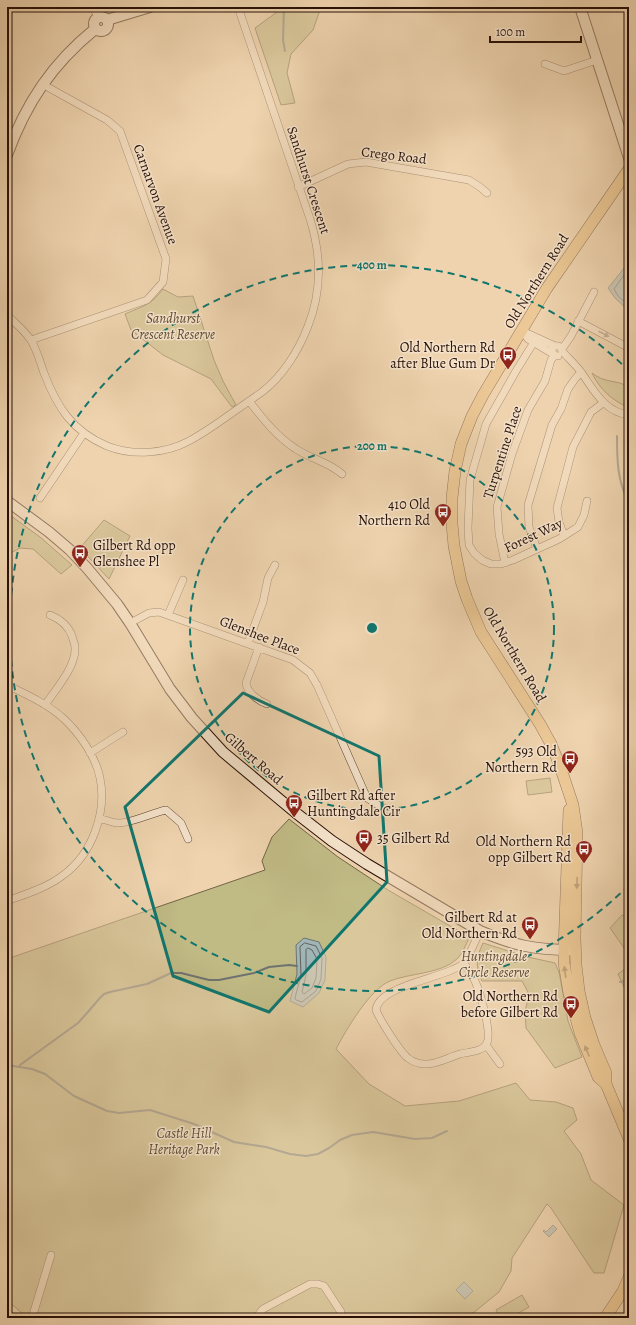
<svg xmlns="http://www.w3.org/2000/svg" width="636" height="1325" font-family="Alegreya,serif">
<style>
.green{fill:#c0ba85;stroke:#746546}
.water{fill:#9fb5b6;stroke:#6f7370}
.lines{fill:none;stroke-linecap:round;stroke-linejoin:round}
.shore{stroke:#64625e;stroke-width:1}
.stream{stroke:#6f7370;stroke-width:2}
.street-casing{stroke:#5a4131;stroke-width:8}
.secondary-casing{stroke:#281007;stroke-width:12}
.primary-casing{stroke:#281007;stroke-width:12}
.street{stroke:#f4e2ca;stroke-width:7}
.secondary{stroke:#f4e2ca;stroke-width:10}
.primary{stroke:#e7ba77;stroke-width:11}
.oneway{fill:#988472}
.oneway2{fill:#88653f}
.marked{fill:none;stroke:#0f766e;stroke-width:3;stroke-linejoin:round}
.ring{fill:none;stroke:#0f766e;stroke-width:2;stroke-dasharray:7 5}
.labels{text-anchor:middle;stroke-width:3;stroke-linejoin:round;paint-order:stroke}
.street-label{font-size:14px;fill:#281007;stroke:#f4e2ca}
.park-label{font-size:14px;font-style:italic;fill:#5d4c33;stroke:#f4e2ca}
.poi-label{font-size:14px;fill:#281007;stroke:#f4e2ca;text-anchor:end}
.centre{fill:#0f766e;stroke:#f4e2ca;stroke-width:2}
.ring-label{font-size:12px;text-anchor:middle;font-weight:bold;fill:#0f766e;stroke:#f4e2ca;stroke-width:3;stroke-linejoin:round;paint-order:stroke}
</style>
<rect width="100%" height="100%" fill="#eed3ae"/>
<filter id="stains"><feTurbulence type="fractalNoise" baseFrequency=".005" numOctaves="4"/><feColorMatrix values="0 0 0 0 .2 0 0 0 0 .09 0 0 0 0 .02 0 0 0 .5 -.17"/></filter>
<radialGradient id="worn" r=".72"><stop offset=".6" stop-color="#630" stop-opacity="0"/><stop offset="1" stop-color="#630" stop-opacity=".3"/></radialGradient>
<path class="green" d="M274,7h47l-8,23 -22,24 -4,19 8,30 -14,2 -26,-77 22,-16z
M163,289l15,8 15,-1 21,64 9,21 13,24 -4,2 -21,-28 -48,-24 -32,-25 -6,-16c18,-8 25,-8 38,-25z
M592,373c14,11 24,6 37,14v21c-17,-8 -29,-18 -37,-35z
M7,513l33,24 32,28 -11,9 -28,-25 -13,-1 -13,7z
M104,520l26,16 -21,43 -29,-31z
M550,778l2,14 -24,3 -2,-14z
M289,819l49,38 50,33 69,40 12,8c-3,7 -7,16 -12,21 -16,15 -47,14 -67,22 -20,8 -44,49 -54,68l33,35 36,22 54,-5 57,-18 14,17 26,2 17,6 4,12 -13,11 17,23 10,26 33,25 -20,68h-10l-43,-65 -4,-4 -35,54 -1,13 -12,21 -32,26h-435l-8,-3 -17,-15v-341l258,-89 -3,-9 10,-24z
M622,915l7,2v38l-19,-27z
M483,943l45,14 27,6 4,9 9,49 14,36 -27,11 -29,-40 -1,-16 4,-18 -7,-13h-40c-7,-15 -6,-23 1,-38z
M629,966v32l-11,-24z
M522,1295l7,12 -19,11h-10l-4,-8z"/>
<path class="water" d="M629,262v49l-14,-13 -7,-10z
M304,938l15,4 7,15 -1,23 -6,13 -16,14 -13,-6 7,-27 -1,-29z
M553,1225l4,4 -8,8 -6,-6 1,-1 2,2z
M464,1282l9,9 -8,8 -9,-9z"/>
<g class="lines">
<path class="shore" d="M629,268l-15,21 4,7 11,10
M305,943l11,3 6,12 -1,21 -5,12 -14,11 -6,-2 -1,-2 6,-23 -1,-28z
M308,948l4,2 5,9 -1,19 -4,10 -8,6 -2,-2 4,-17v-25z"/>
<path class="stream" d="M284,7l-1,33 2,11
M617,436c0,22 0,46 12,66
M620,982l9,-2
M7,1065l25,4 13,5 29,22 33,15 12,2 31,-3 44,14 40,18 32,5 24,7 16,2 12,-2 11,-6 11,-8 12,-5 21,-3 42,7 17,-1 15,-7
M20,1065l58,-42 9,-10 12,-14 5,-5 6,-2 37,-8 24,-11h10l28,7h10l35,-7 15,-6 20,-2 8,1"/>
<defs>
<path id="street" d="M93,7l5,10
M545,64l19,7 33,-11
M298,187l50,-23 18,-2 103,18 11,7 7,6
M7,315c8,8 17,15 23,24 7,10 10,23 14,34 13,34 28,58 63,73 25,10 58,8 82,-5 15,-8 29,-18 43,-28 10,-7 20,-14 30,-21 21,-16 37,-42 46,-66 14,-35 13,-72 2,-107l-72,-212
M578,321l51,27
M522,331l6,8 25,15
M522,331l33,15
M31,340l116,-40 16,-18 3,-23 -46,-128 -13,-11 -65,-36
M534,342l-18,29 -30,53 -16,56 -2,48 1,17 5,8 8,7 9,4h10l12,-4 46,-21 19,-12 6,-12 3,-14
M562,349l9,-13 23,-44
M562,351c6,7 13,13 19,21 13,18 23,40 48,43
M558,356c-5,0 -7,-4 -5,-9 5,-3 9,0 9,5
M249,401c14,18 28,36 47,48 15,10 33,13 46,25
M40,498l44,-65
M564,536l-5,-14 -2,-14 16,-61 18,-35 12,-9
M537,549l-8,-22 -1,-22 24,-80 9,-16 7,-20 7,-10 6,-7
M505,563l-6,-29 -2,-27 15,-53 16,-44 17,-29 6,-21 4,-5
M168,615l15,-35
M130,623l19,-10 10,-1 134,48 17,13 7,12 50,113 14,9 15,5
M248,643l15,-41 5,-24 7,-13
M259,647l-13,36c1,9 12,18 21,21
M7,685c20,10 41,19 57,34 16,15 32,38 36,59 7,35 -8,77 -38,98 -16,12 -36,18 -55,25
M45,705c10,-15 31,-38 30,-57 0,-4 -2,-8 -3,-12 -4,-11 -12,-17 -22,-21
M90,753l33,-21
M99,818c6,2 12,4 18,5 13,1 34,-10 49,-13l15,13 7,16
M464,963c4,6 8,12 11,18 5,11 17,52 12,62 -4,9 -19,9 -27,11 -11,3 -24,11 -35,10 -6,0 -12,-2 -17,-6 -8,-6 -28,-38 -32,-48 2,-25 70,-32 87,-46 5,-4 13,-26 17,-33
M486,1045l14,19
M32,1318l19,-63
M256,1318l7,-9 47,-25h8l6,2 17,26 -1,6"/>
<path id="secondary" d="M580,7l49,151
M94 24a7 7 0 1 1 14 0a7 7 0 1 1-14 0Z
M107,20l43,-13
M7,155c19,-52 45,-91 88,-126
M7,501l42,31 21,18 17,18 30,36 13,19 40,66 22,29 31,34 73,61 36,28 35,23 113,67c33,14 55,19 91,19"/>
<path id="primary" d="M569,810l-5,140v13l5,30 11,40 18,44 8,7 23,55
M606,1084v-11l-12,-28 -9,-27 -6,-27 -3,-26 -1,-27 2,-105 -4,-28 -13,-39 -9,-22 -11,-20 -59,-92 -14,-33 -6,-18 -7,-35 -2,-22v-26l3,-27 6,-27 11,-28 11,-21 64,-107 82,-119
M605,1318l18,-27 6,-14"/>
</defs>
<use href="#street" class="street-casing"/>
<use href="#secondary" class="secondary-casing"/>
<use href="#primary" class="primary-casing"/>
<use href="#street" class="street"/>
<use href="#secondary" class="secondary"/>
<use href="#primary" class="primary"/>
</g>
<defs><path id="oneway-solid" d="M-6-.8H1V-3.2L6.5 0L1 3.2V.8H-6Z"/></defs>
<use class="oneway" href="#oneway-solid" transform="translate(604 334) rotate(28)"/>
<g class="oneway2">
<use href="#oneway-solid" transform="translate(577 883) rotate(92)"/>
<use href="#oneway-solid" transform="translate(565 972) rotate(-98)"/>
<use href="#oneway-solid" transform="translate(587 1051) rotate(-113)"/>
</g>
<path d="M0 0H636V1325H0ZM243,693l136,63 8,126 -118,130 -96,-36 -48,-169z" fill="#eed3ae" fill-opacity=".55" fill-rule="evenodd"/>
<path class="marked" d="M243,693l136,63 8,126 -118,130 -96,-36 -48,-169z"/>
<g class="ring">
<circle cx="372" cy="628" r="182"/>
<path d="M629 885A363 363 0 1 1 629 371"/>
</g>
<defs>
<symbol id="bus-pin" viewBox="-11 -11 22 30"><path d="M0 17L-7.5 6A9.5 9.5 0 1 1 7.5 6Z" fill="#8f2418" stroke="#f4e2ca"/><path d="M-5-6H5V4H4V6H2V4H-2V6H-4V4H-5ZM-3.5-4V0h7V-4ZM-3.5 1.2v1.5H-2V1.2ZM2 1.2v1.5H3.5V1.2Z" fill="#fff"/></symbol>
</defs>
<g fill-rule="evenodd">
<use href="#bus-pin" x="498" y="345" width="20" height="27"/>
<use href="#bus-pin" x="433" y="502" width="20" height="27"/>
<use href="#bus-pin" x="70" y="543" width="20" height="27"/>
<use href="#bus-pin" x="560" y="749" width="20" height="27"/>
<use href="#bus-pin" x="284" y="793" width="20" height="27"/>
<use href="#bus-pin" x="354" y="828" width="20" height="27"/>
<use href="#bus-pin" x="574" y="839" width="20" height="27"/>
<use href="#bus-pin" x="520" y="915" width="20" height="27"/>
<use href="#bus-pin" x="561" y="994" width="20" height="27"/>
</g>
<g class="labels">
<g class="street-label">
<text transform="translate(394 155) rotate(7)" y="5">Crego Road</text>
<text transform="translate(309 180) rotate(72)" y="5">Sandhurst Crescent</text>
<text transform="translate(156 194) rotate(70)" y="5">Carnarvon Avenue</text>
<text transform="translate(536 281) rotate(-58)" y="5">Old Northern Road</text>
<text transform="translate(502 452) rotate(-72)" y="5">Turpentine Place</text>
<text transform="translate(533 535) rotate(-25)" y="5">Forest Way</text>
<text transform="translate(260 635) rotate(21)" y="5">Glenshee Place</text>
<text transform="translate(515 654) rotate(59)" y="5">Old Northern Road</text>
<text transform="translate(254 758) rotate(41)" y="5">Gilbert Road</text>
</g>
<g class="park-label">
<text x="173" y="323">Sandhurst<tspan x="173" dy="16">Crescent Reserve</tspan></text>
<text x="494" y="961">Huntingdale<tspan x="494" dy="16">Circle Reserve</tspan></text>
<text x="184" y="1138">Castle Hill<tspan x="184" dy="16">Heritage Park</tspan></text>
</g>
<g class="poi-label">
<text x="495" y="352">Old Northern Rd<tspan x="495" dy="16">after Blue Gum Dr</tspan></text>
<text x="430" y="509">410 Old<tspan x="430" dy="16">Northern Rd</tspan></text>
<text x="93" y="550" text-anchor="start">Gilbert Rd opp<tspan x="93" dy="16">Glenshee Pl</tspan></text>
<text x="557" y="756">593 Old<tspan x="557" dy="16">Northern Rd</tspan></text>
<text x="307" y="800" text-anchor="start">Gilbert Rd after<tspan x="307" dy="16">Huntingdale Cir</tspan></text>
<text x="377" y="843" text-anchor="start">35 Gilbert Rd</text>
<text x="571" y="846">Old Northern Rd<tspan x="571" dy="16">opp Gilbert Rd</tspan></text>
<text x="517" y="922">Gilbert Rd at<tspan x="517" dy="16">Old Northern Rd</tspan></text>
<text x="558" y="1001">Old Northern Rd<tspan x="558" dy="16">before Gilbert Rd</tspan></text>
</g>
</g>
<circle cx="372" cy="628" r="6" class="centre"/>
<g class="ring-label">
<text x="372" y="269">400 m</text>
<text x="372" y="450">200 m</text>
</g>
<rect width="636" height="1325" fill="none" stroke="#eed3ae" stroke-width="24"/>
<rect x="8" y="8" width="620" height="1309" fill="none" stroke="#281007" stroke-width="2"/>
<rect x="12" y="12" width="612" height="1301" fill="none" stroke="#281007"/>
<path d="M490 36v6h91v-6" fill="none" stroke="#281007" stroke-width="2"/>
<text x="496" y="36" font-size="12" fill="#281007" stroke="#f4e2ca" stroke-width="3" paint-order="stroke">100 m</text>
<rect width="100%" height="100%" filter="url(#stains)"/>
<rect width="100%" height="100%" fill="url(#worn)"/>
</svg>
